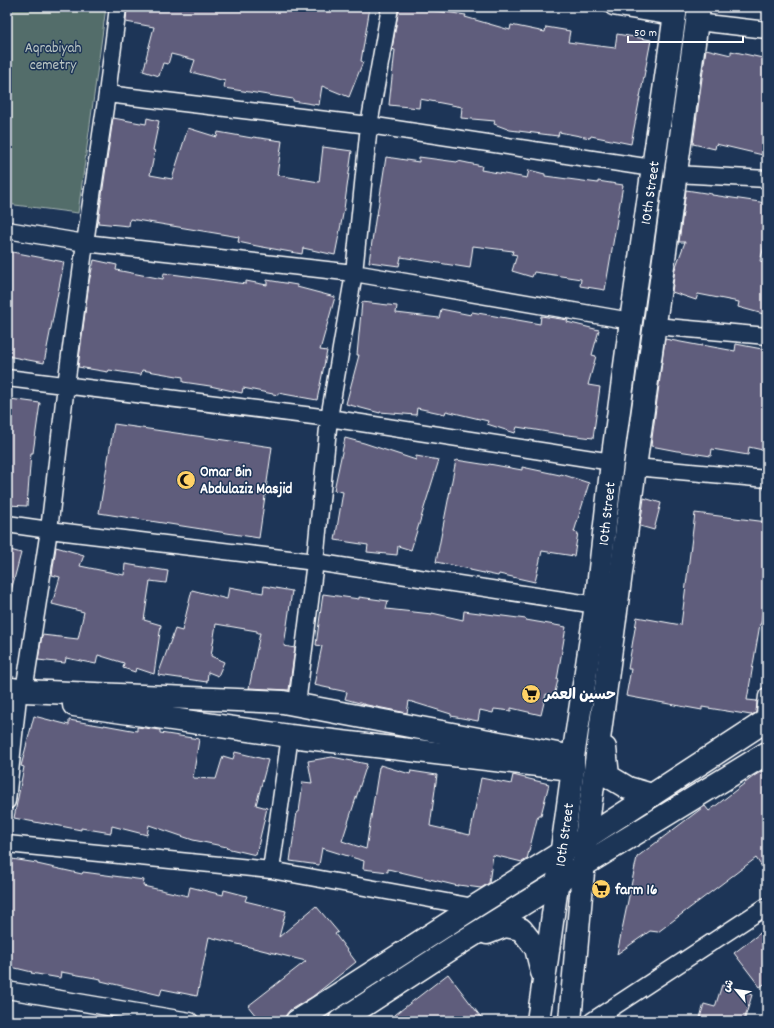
<svg xmlns="http://www.w3.org/2000/svg" width="774" height="1028" font-family="Dekko,'Playpen Sans Arabic',sans-serif">
<style>
.green{fill:#536d6a;stroke:#a9b6b4}
.building{fill:#5f5d7c;stroke:#fff}
.lines{fill:none;stroke-linecap:round;stroke-linejoin:round}
.street-casing{stroke:#fff;stroke-width:19}
.secondary-casing{stroke:#fff;stroke-width:25}
.street{stroke:#1d3557;stroke-width:16}
.secondary{stroke:#1d3557;stroke-width:22}
.labels{text-anchor:middle;stroke-width:3;stroke-linejoin:round;paint-order:stroke}
.park-label{font-size:15px;fill:#bac5c3;stroke:#1d3557}
.street-label{font-size:15px;fill:#fff;stroke:#1d3557}
.poi-label{font-size:15px;font-weight:bold;fill:#fff;stroke:#1d3557;text-anchor:start}
</style>
<rect width="100%" height="100%" fill="#1d3557"/>
<filter id="ink" filterUnits="userSpaceOnUse"><feTurbulence type="fractalNoise" baseFrequency=".025" numOctaves="2"/><feDisplacementMap in="SourceGraphic" scale="8" xChannelSelector="R" yChannelSelector="G"/><feConvolveMatrix kernelMatrix="1 2 1 2 8 2 1 2 1" color-interpolation-filters="sRGB"/></filter>
<g filter="url(#ink)">
<path class="green" d="M7,7h99l-28,206 -71,-9z"/>
<path class="building" d="M127,7h243l-9,54 2,1 -14,35 -27,-11 -3,19 -26,-4v-2l-69,-11 1,-7 -34,-9 4,-12 -24,-6 -3,10 -5,-1 -4,13 -16,-5 4,-13h-1l8,-31 -28,-5z
M399,7h32l-1,3 36,5 -1,2 45,13 1,-5 34,7 1,-5 24,4 -2,11 47,6 2,-14 34,6 -20,104 -40,-8 -1,2 -31,-6 -1,4 -48,-6 -16,-6 1,-3 -34,-3 1,-11 -42,-8 -1,9 -30,-3 6,-55 -3,-1z
M706,49l25,6v-4l36,8v97l-51,-12 -1,5 -22,-5z
M113,118l33,6 1,-6 12,3 -6,29 2,1 -5,24 22,4 16,-51 29,9 1,-5 34,6 1,-1 29,4 -5,34 42,7 4,-35 29,4 -8,58 -9,46 -32,-7 -1,6 -45,-8 -19,-4 1,-5 -109,-18 -1,7 -31,-3z
M386,157l33,5v-5l38,5 1,-1 24,5 -1,4 46,8 2,-8 16,4v2l53,7v-2l25,4 -18,105 -25,-4 1,-7 -47,-7 -2,5 -20,-6 5,-16 -5,-1 1,-3 -40,-5 -3,22 -69,-11 -2,9 -30,-4 7,-48 1,1z
M686,190l26,4v1l48,7 7,3v31l-7,25 7,2v52l-29,-8 1,-5 -41,-8 -2,6 -24,-8 3,-23 10,-27h-6z
M7,251l57,11 -20,101 -37,-7z
M94,260l23,5 -1,5 47,9 1,-6 82,11v-3l21,4v-5l30,5v2l38,10 -15,53 7,1 -10,49 -39,-7v2l-35,-7 -1,5 -32,-7 -27,-4v-5l-41,-7 -1,5 -32,-5 -1,2 -30,-5 11,-85z
M362,302l35,4 -1,7 43,5 2,-9 30,6 1,-3 68,12 1,-8 27,4 -1,2 32,8 -7,25 4,1 -8,29 12,2 -7,51 -33,-4 -43,-7 -2,6 -28,-9 1,-3 -42,-10 -1,3 -28,-6 -1,7 -36,-3v1l-34,-9 13,-49h-2z
M665,339l37,7v-1l33,6 1,-7 31,6v101l-18,-4 -1,8 -36,-6 -1,7 -33,-5h-1l-26,-5z
M10,399l30,4 -7,50h-2l-4,53 -20,-1v-81z
M114,424l158,23 -13,91 -160,-25z
M345,438l19,5 52,17v-4l23,4 -28,90 -13,-4 -1,9 -30,-3 1,-7 -33,-5 8,-48 -9,-2z
M456,460l32,5 1,-1 33,6v-3l38,8 1,-1 28,9 -15,49 4,1 -4,23 -32,-5 -7,31 -36,-8 -1,2 -28,-6v-1l-34,-7z
M644,498l17,5 -7,27 -14,-4z
M695,513l72,9v57l-6,45h-1l-13,76 10,1 -1,12 -5,2 -49,-8v3l-76,-14 5,-27h-3l9,-52 44,8z
M56,547l28,8 -4,11 44,9 1,-11 43,7 -2,12 -16,-2 -6,39 17,5 -7,49 -18,-6 -1,4 -12,-4 1,-5 -26,-8 -2,9 -30,-6 -1,5 -27,-3 4,-25 36,4 6,-27 -32,-8 8,-27 -8,-2z
M7,549l14,4 -10,38 -4,-1z
M264,586l28,5 -8,55 11,2 -6,42 -40,-2 11,-55h-3v-2l-41,-7 -5,32 13,6 -6,14 -10,-4 -1,10 -49,-7 17,-46 7,2 10,-41 35,9 2,-12 34,6z
M323,594l36,5v-2l29,4 -2,8 46,5v-1l31,7 1,-9 62,8v1l40,7 -9,53h1l-4,16 -8,-2 -5,21 -30,-7v3l-17,-2 -1,4 -13,-3 -2,11 -27,-5v-2l-42,-13 -2,12 -40,-8 -22,-6 2,-7 -33,-7 8,-39 -6,-1z
M34,716l35,9v-5l35,6v-1l33,6v-4l23,3v3l39,6 -6,39 23,1 7,-23 10,3 2,-7 33,8 -12,45 11,3 -11,47 -30,-7 1,-1 -34,-7 -44,-15 -2,10 -35,-9 -1,7 -30,-5v2l-36,-7v1l-31,-6 10,-51 -3,-1z
M332,757l35,7 -25,77 24,8 13,-82h1v-2l30,9 1,-3 26,4 -7,51 40,9 11,-57 30,6 2,-9 36,9 -8,31h-3l-11,44 -5,3 -29,-7 -4,28 -8,5 -23,-3v1l-41,-10 -29,-7v3l-25,-3 1,-8 -42,-13 -3,17 -29,-4 7,-49h2l4,-30 9,1 -4,-22z
M767,768v106l-11,-16 -98,74 -8,-1 -33,23 20,-97 65,-49 3,-2 4,5 45,-35z
M12,859l25,4v1l45,10 1,-2 61,8 -1,6 45,10 2,-9 33,8 1,-5 23,6 -2,5 41,10 -7,26 37,-31 22,26 -3,2 21,28 -44,35 -22,13 -4,5 -1,2 -4,4h-21l-12,-15 58,-45 -97,-24 -12,59 -35,-7 -2,6 -59,-14v-2l-40,-7 -1,6 -29,-5 1,-1 -25,-6v-78z
M767,928v54l-7,5 -26,-34z
M448,974l36,47h-97z
M722,985l30,10 -8,26h-45l5,-17 11,3z"/>
<g class="lines">
<defs>
<path id="street" d="M613,7l62,10
M697,22l70,8
M107,94l262,31 283,43
M676,174l91,5
M7,230l78,13 269,30 277,48
M655,326l112,10
M7,378l322,40 283,44
M635,467l132,12
M7,524l42,6 266,32 281,43
M24,691l25,-161 17,-145 19,-142 22,-149 11,-87
M297,704l18,-142 14,-144 25,-145 15,-148 21,-118
M764,723l3,-27
M7,801l11,-104
M7,844l264,26 203,37
M271,870l19,-134
M7,990l183,31
M592,1021l175,-115"/>
<g id="secondary">
<path d="M7,688l17,3 259,11 290,55"/>
<path d="M74,705l216,31 273,32"/>
<path d="M605,748l3,28 20,12 24,7"/>
<path d="M487,933l18,-7 16,3 15,19 6,24"/>
<path d="M297,1021l177,-114 88,-55 24,-14 181,-118"/>
<path d="M340,1021l114,-74 103,-64 27,-18 183,-112"/>
<path id="s1" d="M538,1021l6,-41 29,-211v-12l23,-152 16,-143 19,-141 45,-314"/>
<path d="M570,1021l16,-183 49,-371 64,-460"/>
</g>
</defs>
<use href="#street" class="street-casing"/>
<use href="#secondary" class="secondary-casing"/>
<use href="#street" class="street"/>
<use href="#secondary" class="secondary"/>
</g>
</g>
<defs>
<symbol id="mosque-disc" viewBox="-11 -11 22 22"><circle r="9.5" fill="#ffd166" stroke="#1d3557"/><path d="M3.5-4.9A6 6 0 1 0 3.5 4.9A5 5 0 1 1 3.5-4.9Z" fill="#111"/></symbol>
<symbol id="supermarket-disc" viewBox="-11 -11 22 22"><circle r="9.5" fill="#ffd166" stroke="#1d3557"/><path d="M-6-5.5h2.5l.6 2H6L4.5 2H-2.5L-4.4-4H-6ZM-1.5 3.2a1.3 1.3 0 1 0 .1 0ZM3 3.2a1.3 1.3 0 1 0 .1 0Z" fill="#111"/></symbol>
</defs>
<g fill-rule="evenodd">
<use href="#mosque-disc" x="175" y="469" width="22" height="22"/>
<use href="#supermarket-disc" x="520" y="683" width="22" height="22"/>
<use href="#supermarket-disc" x="590" y="878" width="22" height="22"/>
</g>
<g class="labels">
<g class="park-label">
<text x="53" y="52">Aqrabiyah<tspan x="53" dy="17">cemetry</tspan></text>
</g>
<g class="street-label">
<text dy="5" stroke="none"><textPath href="#s1" startOffset="836">10th Street</textPath></text>
<text dy="5" stroke="none"><textPath href="#s1" startOffset="512">10th Street</textPath></text>
<text dy="5" stroke="none"><textPath href="#s1" startOffset="188">10th Street</textPath></text>
</g>
<g class="poi-label">
<text x="200" y="476">Omar Bin<tspan x="200" dy="17">Abdulaziz Masjid</tspan></text>
<text x="545" y="699">حسين العمر</text>
<text x="615" y="894">farm 16</text>
</g>
</g>
<rect width="774" height="1028" fill="none" stroke="#1d3557" stroke-width="24"/>
<rect x="12" y="12" width="750" height="1004" fill="none" stroke="#fff" stroke-width="1.5" filter="url(#ink)"/>
<g transform="translate(736 990) rotate(299)" stroke="#1d3557" stroke-width="3" paint-order="stroke">
<path d="M0-3L7 15L0 10L-7 15Z" fill="#ffffff"/>
<text y="-6" font-size="11" font-weight="bold" text-anchor="middle" fill="#ffffff">ش</text>
</g>
<path d="M628 36v6h115v-6" fill="none" stroke="#ffffff" stroke-width="2"/>
<text x="634" y="36" font-size="12" fill="#ffffff" stroke="#1d3557" stroke-width="3" paint-order="stroke">50 m</text>
</svg>
